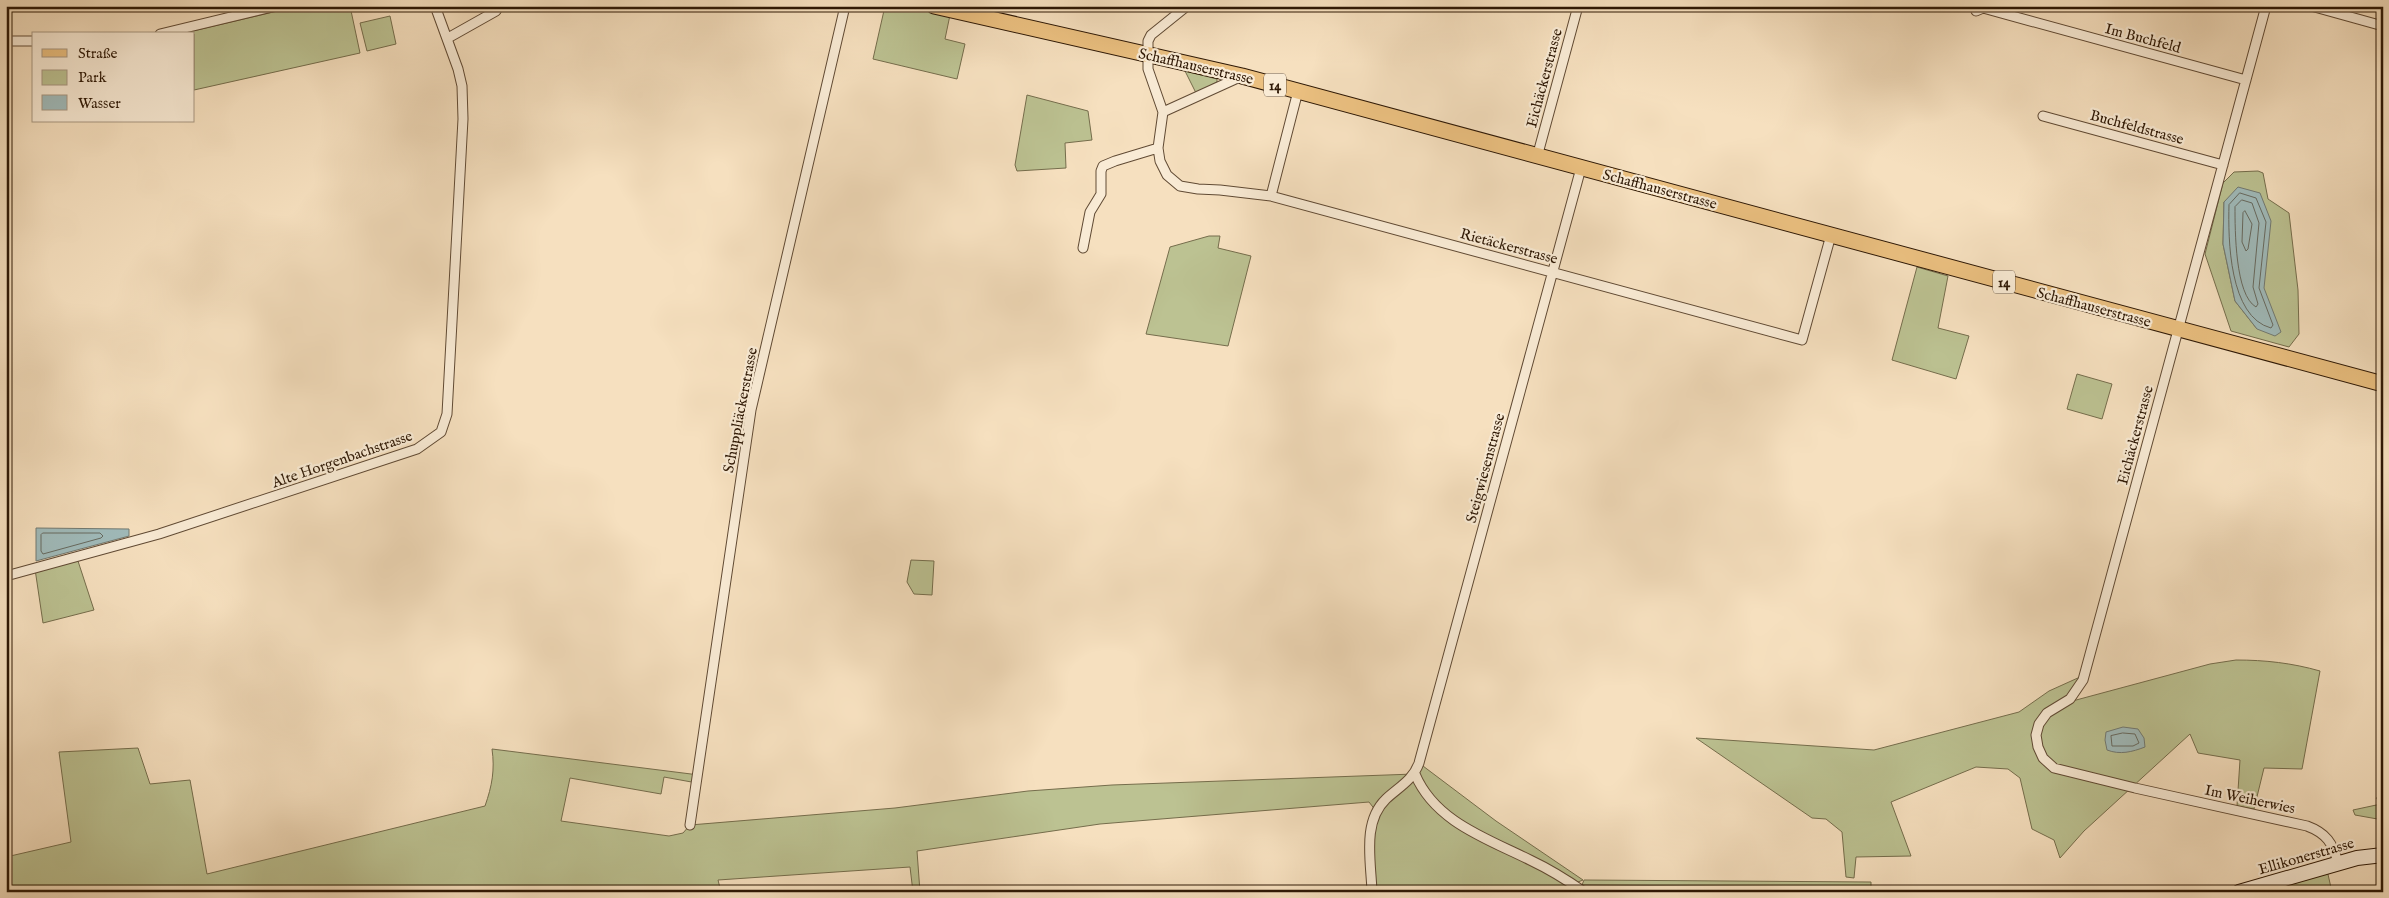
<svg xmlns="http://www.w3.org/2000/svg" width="2389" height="898" font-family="'IM FELL English',serif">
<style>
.green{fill:#bcc292;stroke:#756d4c;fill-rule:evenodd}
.water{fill:#a0bbbb;stroke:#727a72}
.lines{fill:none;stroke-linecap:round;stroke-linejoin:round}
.shore{stroke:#676a60;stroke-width:1}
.street-casing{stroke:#604a34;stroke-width:11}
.secondary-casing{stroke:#2e1805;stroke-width:16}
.primary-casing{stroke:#2e1805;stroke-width:17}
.street{stroke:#f9ebd5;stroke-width:9}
.secondary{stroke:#f9ebd5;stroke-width:14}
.primary{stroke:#ebc080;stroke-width:15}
.labels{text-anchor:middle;stroke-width:4.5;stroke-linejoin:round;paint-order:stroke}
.shield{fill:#f9ebd5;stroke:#6b5743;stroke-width:1}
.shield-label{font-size:14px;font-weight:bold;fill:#2e1805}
.street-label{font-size:15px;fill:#2e1805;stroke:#f9ebd5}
</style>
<rect width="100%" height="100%" fill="#f6e0bf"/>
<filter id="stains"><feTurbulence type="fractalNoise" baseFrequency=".004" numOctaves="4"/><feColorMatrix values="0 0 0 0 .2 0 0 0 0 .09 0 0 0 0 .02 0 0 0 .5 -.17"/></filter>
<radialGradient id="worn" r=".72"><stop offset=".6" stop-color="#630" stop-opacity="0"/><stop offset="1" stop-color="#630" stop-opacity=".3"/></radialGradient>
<path class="green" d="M299,6h51l10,47 -166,37v-56h-14z
M885,6h27l38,9 -5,24 20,5 -8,35 -84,-20z
M390,16l6,28 -29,7 -7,-28z
M1185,71l32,8v3l-21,11z
M1027,95l61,16 4,29 -27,3 1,25 -49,3 -2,-6z
M2258,171l5,2 5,26 21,14 9,77 1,44 -10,13 -58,-16 -26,-77 18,-71 11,-11zM2224,202l42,54 -9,73 -22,-28 -12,-57z
M1209,236h11l-2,12 33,8 -23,90 -82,-12 24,-87z
M1917,267l31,9 -10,52 31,8 -13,43 -64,-19z
M2077,374l35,10 -10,35 -35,-10z
M77,558l17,52 -51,13 -8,-54z
M911,560l23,1 -2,34 -18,-1 -7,-12z
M2236,660c29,0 56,3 84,11l-18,98 -38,-1 -10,41 -17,-3 3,-46 -42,-7 -8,-19 -106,97 -24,27 -6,-18 -22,-11 -12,-51 -12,-9 -32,-2 -85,35 20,54 -55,1 -2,21 -8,-1 -4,-45 -16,-13 -14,-1 -116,-80 178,12 145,-38 30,-21 31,-14 -15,26 145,-39z
M138,748l12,36 40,-4 17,94 278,-68c7,-20 10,-36 7,-57l207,26 -2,8 -33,-6 -3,17 -91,-16 -9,43 108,15 14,-3 7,-8 205,-17 133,-17 84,-6 302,-11 5,-11 77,58 87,59 -10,4 11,8h-212l-2,-59 6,-22 -7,-9 -269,22 -183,27 3,41h-7l-3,-25 -192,13 3,12h-715v-35l65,-15 -12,-90z
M2383,795v25l-28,-5 -2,-5 28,-6 -5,-6z
M2327,870l5,22h-47l-1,-8z
M1584,880l287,2v10l-22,-5 -267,-2z"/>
<path class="water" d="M2238,187l22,6 11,28 -7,67 17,44 -6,4 -18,-7 -22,-28 -12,-57 1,-42z
M36,528l93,1v7l-93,25z
M2123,727l15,2 6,9 1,9c-13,5 -25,8 -38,3l-2,-10 1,-8z"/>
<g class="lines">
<path class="shore" d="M2240,193l16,5 10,24 -7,66 14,37 -2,3c-42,-11 -43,-89 -42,-123z
M2242,200l10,3 7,20 -6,64 5,17 -2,3c-21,-12 -21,-77 -21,-100z
M2245,211l7,13 -4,25 -2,2 -4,-9 1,-29z
M43,533h57l3,3 -2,2 -58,16 -2,-3v-16z
M2123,733l12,1 4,9 -6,3h-21l-1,-10z"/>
<defs>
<path id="street" d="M1187,6l-36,29 -3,6v28l15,43 -5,36 2,13 7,14 13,11 18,3 22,1 51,6 531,144 29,-105
M2266,6l-183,674 -13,19 -23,14 -8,11 -3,11 2,12 5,11 11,10 81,20 172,38c19,7 26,17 31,37
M2311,6l72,20
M1976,11l7,-3 263,72
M160,34l116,-28
M448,38l48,-27 3,-5
M6,41h28
M1163,112l77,-35
M2043,116l180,49
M1537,157l41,-151
M1271,196l27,-105
M1083,248l7,-36 11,-18v-23l2,-5 12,-5 43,-13
M6,576l153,-42 258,-85 24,-17 6,-18 16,-295 -1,-33 -4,-17 -23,-63
M1415,774c20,48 73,65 115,86 19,9 37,20 54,32
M690,825l61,-415 94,-404
M1372,892c-1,-31 -10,-70 14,-93 13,-12 27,-19 33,-36l162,-595"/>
<path id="secondary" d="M2239,892l118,-34 26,-3"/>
<path id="primary" d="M934,6l308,70 1141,308"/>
</defs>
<use href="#street" class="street-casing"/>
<use href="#secondary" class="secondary-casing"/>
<use href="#primary" class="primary-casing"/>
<use href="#street" class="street"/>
<use href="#secondary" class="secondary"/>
<use href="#primary" class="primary"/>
</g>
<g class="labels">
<g class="shield">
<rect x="1264" y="73.5" width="22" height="23" rx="4"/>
<rect x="1993" y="270.5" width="22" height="23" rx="4"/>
</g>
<g class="shield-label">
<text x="1275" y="90">14</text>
<text x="2004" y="287">14</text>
</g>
<g class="street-label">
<text transform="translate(2143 38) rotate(15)" y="5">Im Buchfeld</text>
<text transform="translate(1196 66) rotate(13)" y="5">Schaffhauserstrasse</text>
<text transform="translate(1544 78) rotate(-75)" y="5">Eichäckerstrasse</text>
<text transform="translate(2137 127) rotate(15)" y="5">Buchfeldstrasse</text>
<text transform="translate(1660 189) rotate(15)" y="5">Schaffhauserstrasse</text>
<text transform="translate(1509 246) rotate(15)" y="5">Rietäckerstrasse</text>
<text transform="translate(2094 307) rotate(15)" y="5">Schaffhauserstrasse</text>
<text transform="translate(740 410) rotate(-79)" y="5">Schuppliäckerstrasse</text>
<text transform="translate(2135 435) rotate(-75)" y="5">Eichäckerstrasse</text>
<text transform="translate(342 459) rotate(-19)" y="5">Alte Horgenbachstrasse</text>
<text transform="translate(1485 468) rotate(-75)" y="5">Steigwiesenstrasse</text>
<text transform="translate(2250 799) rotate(12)" y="5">Im Weiherwies</text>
<text transform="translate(2306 856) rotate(-16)" y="5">Ellikonerstrasse</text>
</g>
</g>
<rect width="2389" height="898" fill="none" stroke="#f6e0bf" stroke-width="25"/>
<rect x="8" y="8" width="2374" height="883" fill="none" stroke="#2e1805" stroke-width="2.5"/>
<rect x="12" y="12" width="2364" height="873" fill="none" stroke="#2e1805"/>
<rect x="32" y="32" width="162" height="90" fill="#f9ebd5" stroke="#a89782"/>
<rect x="42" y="49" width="25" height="8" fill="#ebc080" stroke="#a89782"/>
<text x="78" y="58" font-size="15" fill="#2e1805">Straße</text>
<rect x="42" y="70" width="25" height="15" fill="#bcc292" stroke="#a89782"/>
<text x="78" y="82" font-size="15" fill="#2e1805">Park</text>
<rect x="42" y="95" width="25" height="15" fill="#a0bbbb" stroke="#a89782"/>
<text x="78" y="108" font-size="15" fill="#2e1805">Wasser</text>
<rect width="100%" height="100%" filter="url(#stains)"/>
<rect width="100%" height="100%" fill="url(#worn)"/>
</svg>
